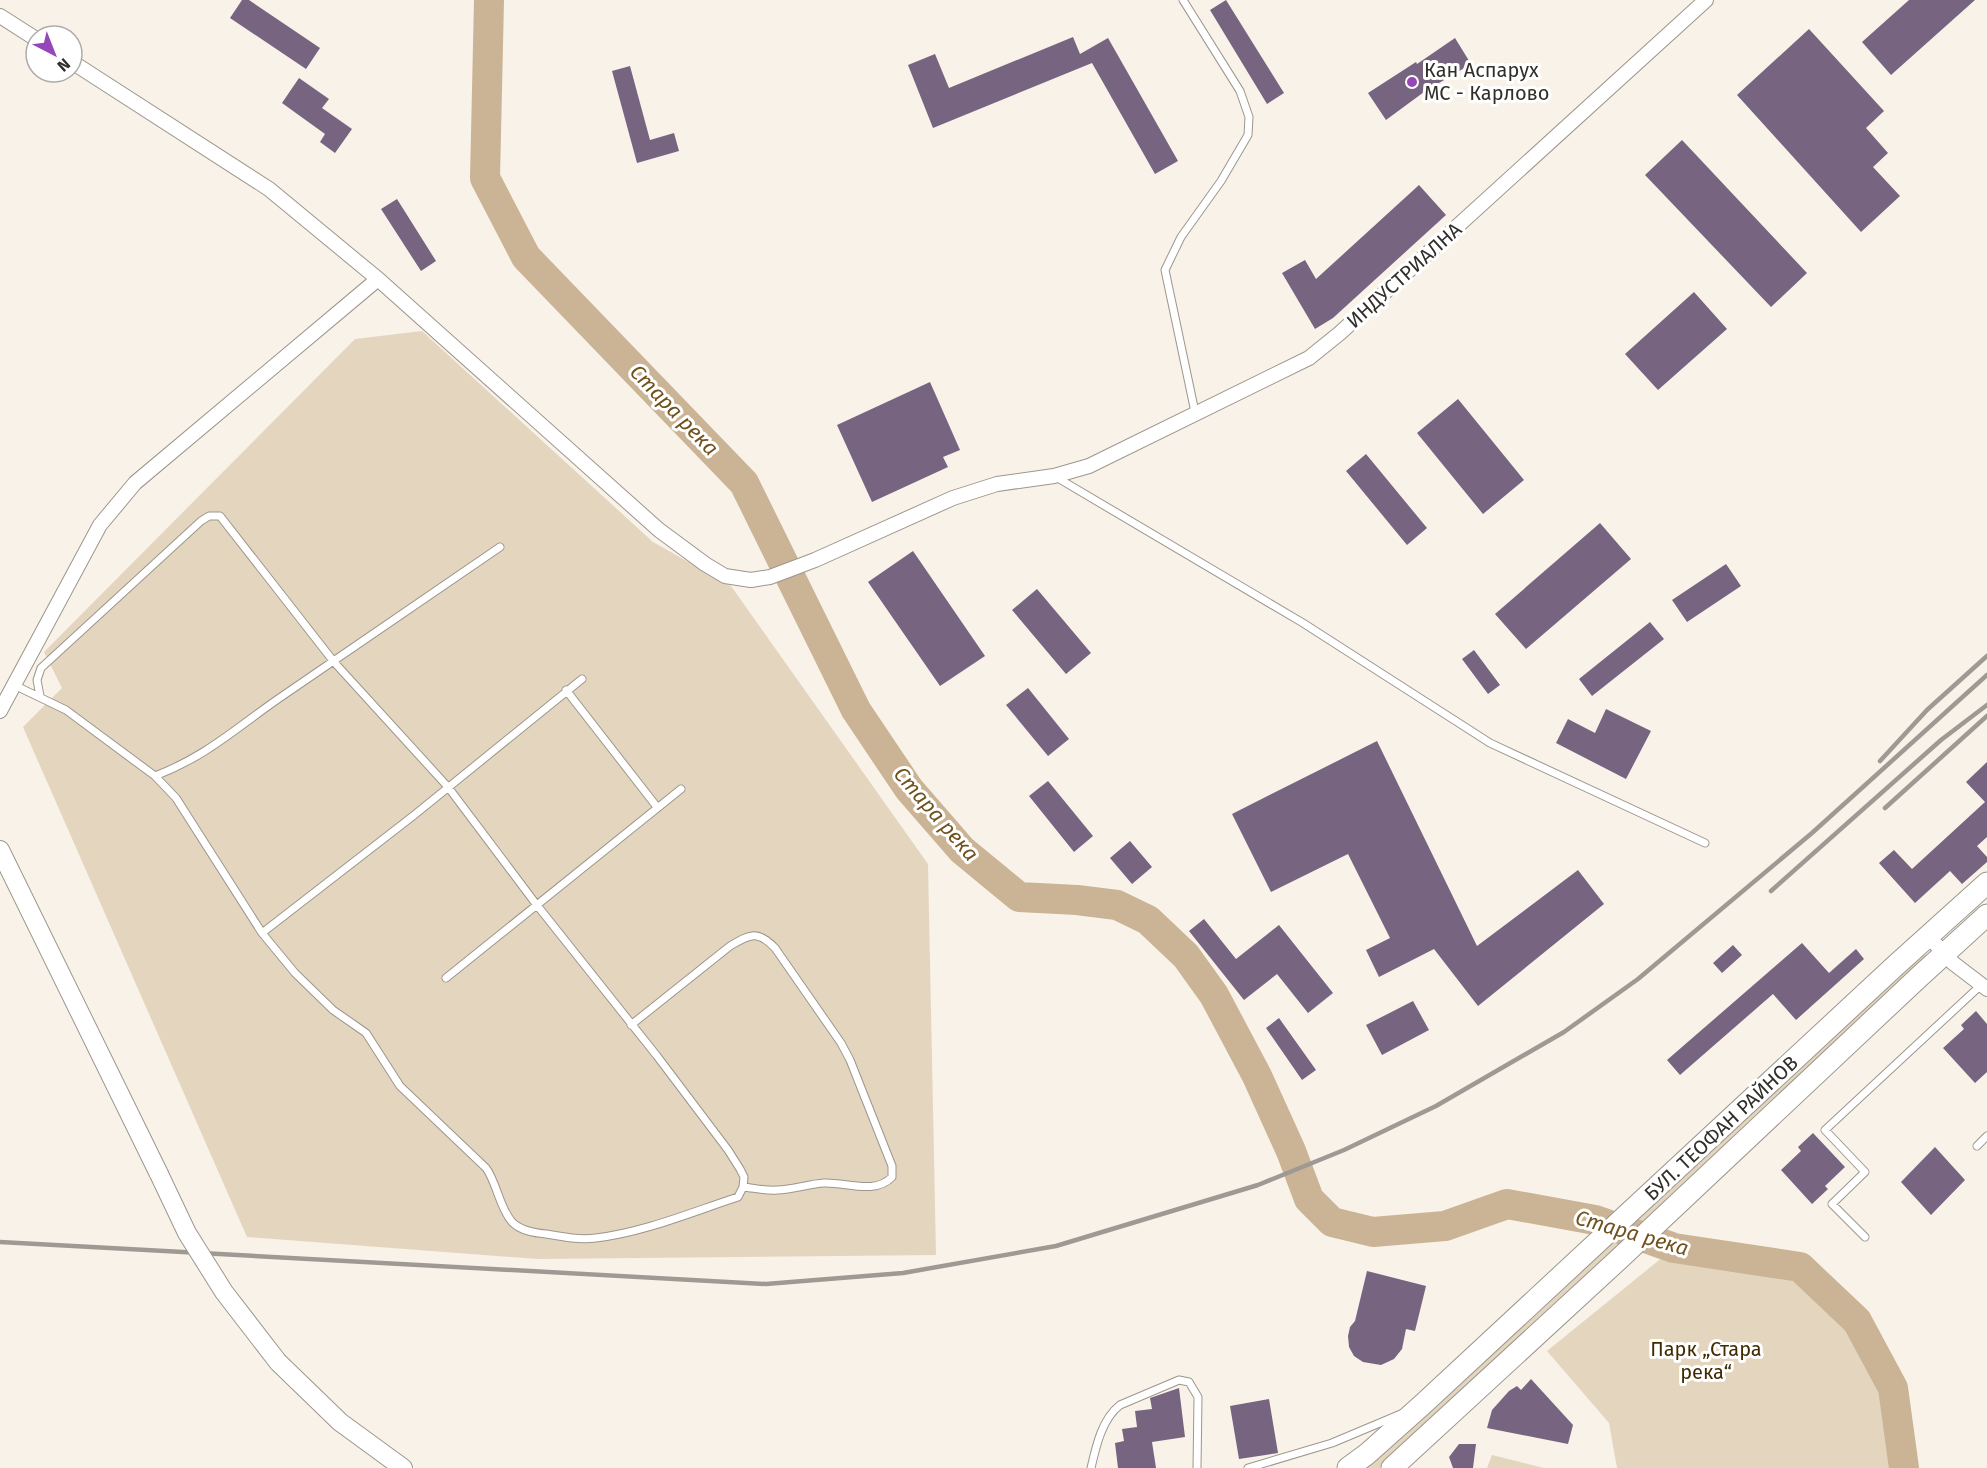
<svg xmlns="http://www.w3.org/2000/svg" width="1987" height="1468" font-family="'Fira Sans',sans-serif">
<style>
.green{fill:#e4d5bf}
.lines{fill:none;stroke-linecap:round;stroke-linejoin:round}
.river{stroke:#cab495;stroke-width:30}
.building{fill:#776481}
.lane-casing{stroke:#9c968d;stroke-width:9}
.street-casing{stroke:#9c968d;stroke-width:16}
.secondary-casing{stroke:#9c968d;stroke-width:20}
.primary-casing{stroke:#9c968d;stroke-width:23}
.lane{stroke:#fff;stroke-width:7}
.street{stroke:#fff;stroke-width:14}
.secondary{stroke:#fff;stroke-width:18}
.primary{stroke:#fff;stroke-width:21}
.rail{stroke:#9e9993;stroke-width:4.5}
.secondary-bridge-casing{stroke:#9c968d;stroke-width:20;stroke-linecap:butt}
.secondary-bridge{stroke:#fff;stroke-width:18}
.poi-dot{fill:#9546b7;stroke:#fff;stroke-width:2}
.labels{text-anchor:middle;stroke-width:6;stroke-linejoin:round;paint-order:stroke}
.poi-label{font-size:20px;fill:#312f2b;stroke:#fff;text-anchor:start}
.street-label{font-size:20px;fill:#312f2b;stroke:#fff}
.park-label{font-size:20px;fill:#402a00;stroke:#fff}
.water-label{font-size:21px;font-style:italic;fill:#70511c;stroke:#fff}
</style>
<rect width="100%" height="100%" fill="#f9f2e9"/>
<path class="green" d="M422,331l231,211 78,44 197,278 8,391 -398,4 -291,-22 -224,-510 39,-39 -18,-36 311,-313z
M1923,952l5,6 -548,510h-14z
M1674,1248l126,19 57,54 36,67 11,80h-287l-8,-45 -62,-72z
M1492,1455l52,13h-57z"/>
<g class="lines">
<path class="river" d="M489,0l-4,178 41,79 218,226 112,227 53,79 53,61 57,47 58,3 40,5 31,15 38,36 28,39 43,81 34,75 18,48 23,23 41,10 72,-6 62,-22 88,16 79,28 126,19 57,54 36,67 11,80"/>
</g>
<path class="building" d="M242,0h7l71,48 -14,21 -76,-51z
M1226,0l58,93 -17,11 -57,-94z
M1909,0h66l-84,75 -29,-33z
M1809,29l75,82 -18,17 22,25 -15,14 27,29 -39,36 -124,-137z
M1073,37l7,17 28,-16 70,123 -23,13 -63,-111 -159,65 -25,-63 27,-11 14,34z
M1455,38l16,26 -47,28 -38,28 -18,-27 48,-31 1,2z
M630,66l20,74 24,-7 5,18 -42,12 -25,-92z
M299,78l30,21 -7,9 30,21 -17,24 -15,-11 5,-8 -43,-31z
M1682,140l125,133 -36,34 -126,-132z
M1419,185l27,30 -113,103 -18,11 -33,-56 23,-13 11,19z
M397,199l39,62 -15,10 -40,-62z
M1694,292l33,37 -69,61 -33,-36z
M930,382l30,68 -17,7 5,10 -76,35 -35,-77z
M1458,399l66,81 -41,34 -66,-81z
M1366,454l61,74 -20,17 -61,-74z
M1600,523l31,36 -105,90 -31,-35z
M913,551l72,105 -45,30 -72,-104z
M1726,564l15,22 -54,36 -15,-22z
M1037,589l54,64 -25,21 -54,-64z
M1650,622l14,17 -72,57 -13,-17z
M1474,650l26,35 -12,9 -26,-35z
M1028,688l41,51 -21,17 -42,-51z
M1606,709l45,22 -25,48 -70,-36 12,-24 27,14z
M1377,741l100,205 101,-76 26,34 -126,102 -44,-57 -55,28 -13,-27 24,-12 -42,-84 -77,38 -39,-78z
M1987,762v75l-10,9 10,11v5l-25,22 -12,-13 -35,32 -36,-40 15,-13 18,19 73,-67 -19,-20z
M1048,781l45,55 -19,16 -45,-56z
M1130,841l22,26 -20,17 -22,-26z
M1204,919l32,40 43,-34 54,68 -25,20 -31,-39 -33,26 -55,-69z
M1802,943l27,30 27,-24 8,10 -68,61 -23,-26 -93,81 -13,-15z
M1733,945l9,10 -20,18 -9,-10z
M1413,1001l16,29 -47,25 -16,-30z
M1976,1011l11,13v48l-12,11 -32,-35 21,-19 -3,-4z
M1279,1018l37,52 -14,10 -36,-52z
M1813,1133l32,34 -20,19 3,3 -16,15 -31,-34 20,-19 -3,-4z
M1935,1147l30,33 -34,35 -30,-33z
M1367,1271l59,15 -11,45 -9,-2 -4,20 -8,10 -13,6 -18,-3 -9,-6 -5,-9 -1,-11 2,-9 5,-6z
M1531,1379l42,46 -5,19 -81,-16 5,-18 17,-19 8,-5 4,4z
M1179,1388l6,49 -33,5 4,26h-38l-3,-25 9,-2 -2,-12 15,-2 -2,-16 17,-2 -2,-11z
M1269,1399l9,54 -39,6 -9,-53z
M1459,1444h17l-3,24h-20l-4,-11z"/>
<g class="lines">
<defs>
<path id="lane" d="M1183,0l57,91 9,26 -1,18 -27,46 -40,56 -16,33 30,142
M1056,477l247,146 187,120 215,100
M14,685l52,25 89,66 21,22 86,135 33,40 38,37 33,23 34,53 86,82c11,15 13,39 26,54 9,9 22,11 34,12 17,3 33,6 50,4 49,-6 96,-26 142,-41l5,-10 1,-10 -4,-8 -12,-19 -71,-94 -121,-152 -88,-117 -114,-125 -114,-146h-11l-8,5 -160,147 -4,12 3,16
M566,690l91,117
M155,776c50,-19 80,-47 123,-77 74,-50 148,-101 222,-152
M262,933l151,-117 169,-137
M446,978l235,-189
M631,1025l99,-79c20,-12 28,-16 45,2l66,95 9,17 42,106v11c-17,18 -46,5 -68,6 -16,1 -31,7 -47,7 -11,1 -23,-2 -34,-3
M1977,1146l10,-10
M1865,1237l-33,-33 33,-32 -40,-42 155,-144
M1091,1468c5,-22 11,-49 29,-63l59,-25 10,2 9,15 -1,71
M1248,1468l84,-25 69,-29"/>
<path id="street" d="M0,16l36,23
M72,62l197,127 109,90 281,251 46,34 20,12 26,4 19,-3 45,-17 138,-62 44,-14 57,-8 35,-10 220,-108 31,-25 366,-333
M0,711l100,-186 35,-42 243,-204
M1928,936l25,27 34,26"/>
<path id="secondary" d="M0,850l159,324
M278,1362l62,60 63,46"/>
<path id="primary" d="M1348,1468l19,-14 55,-49 473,-439 92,-83
M1392,1468l226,-208 301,-283 68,-62"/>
</defs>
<use href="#lane" class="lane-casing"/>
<use href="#street" class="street-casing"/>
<use href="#secondary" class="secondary-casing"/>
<use href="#primary" class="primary-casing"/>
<use href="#lane" class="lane"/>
<use href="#street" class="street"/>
<use href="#secondary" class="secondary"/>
<use href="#primary" class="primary"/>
<path class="rail" d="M1880,761l47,-51 60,-54
M1885,808l102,-92
M1771,891l170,-151 46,-35
M0,1242l766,42 137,-11 153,-27 202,-61 86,-35 92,-44 128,-74 74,-53 174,-146 175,-158"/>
<defs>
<path id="secondary-bridge" d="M159,1174l28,59 37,59 54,70"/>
</defs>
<use href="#secondary-bridge" class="secondary-bridge-casing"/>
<use href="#secondary-bridge" class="secondary-bridge"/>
</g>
<circle class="poi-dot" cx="1412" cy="82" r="6"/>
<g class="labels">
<g class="poi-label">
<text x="1424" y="77">Кан Аспарух<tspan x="1424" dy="23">МС - Карлово</tspan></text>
</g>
<g class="street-label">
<text transform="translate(1404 275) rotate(-42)" y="7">ИНДУСТРИАЛНА</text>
<text transform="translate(1721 1128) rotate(-43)" y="7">БУЛ. ТЕОФАН РАЙНОВ</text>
</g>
<g class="park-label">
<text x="1706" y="1356">Парк „Стара<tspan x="1706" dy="23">река“</tspan></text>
</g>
<g class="water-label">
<text transform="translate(674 410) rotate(46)" y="7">Стара река</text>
<text transform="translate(936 814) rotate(49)" y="7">Стара река</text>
<text transform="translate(1632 1233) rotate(16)" y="7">Стара река</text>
</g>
</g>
<g transform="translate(54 54) rotate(138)"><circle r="28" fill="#ffffff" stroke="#adacaa" stroke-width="1.5"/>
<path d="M0-4.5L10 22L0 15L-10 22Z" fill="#9546b7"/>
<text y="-9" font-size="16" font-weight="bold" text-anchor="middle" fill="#312f2b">N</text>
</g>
</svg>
